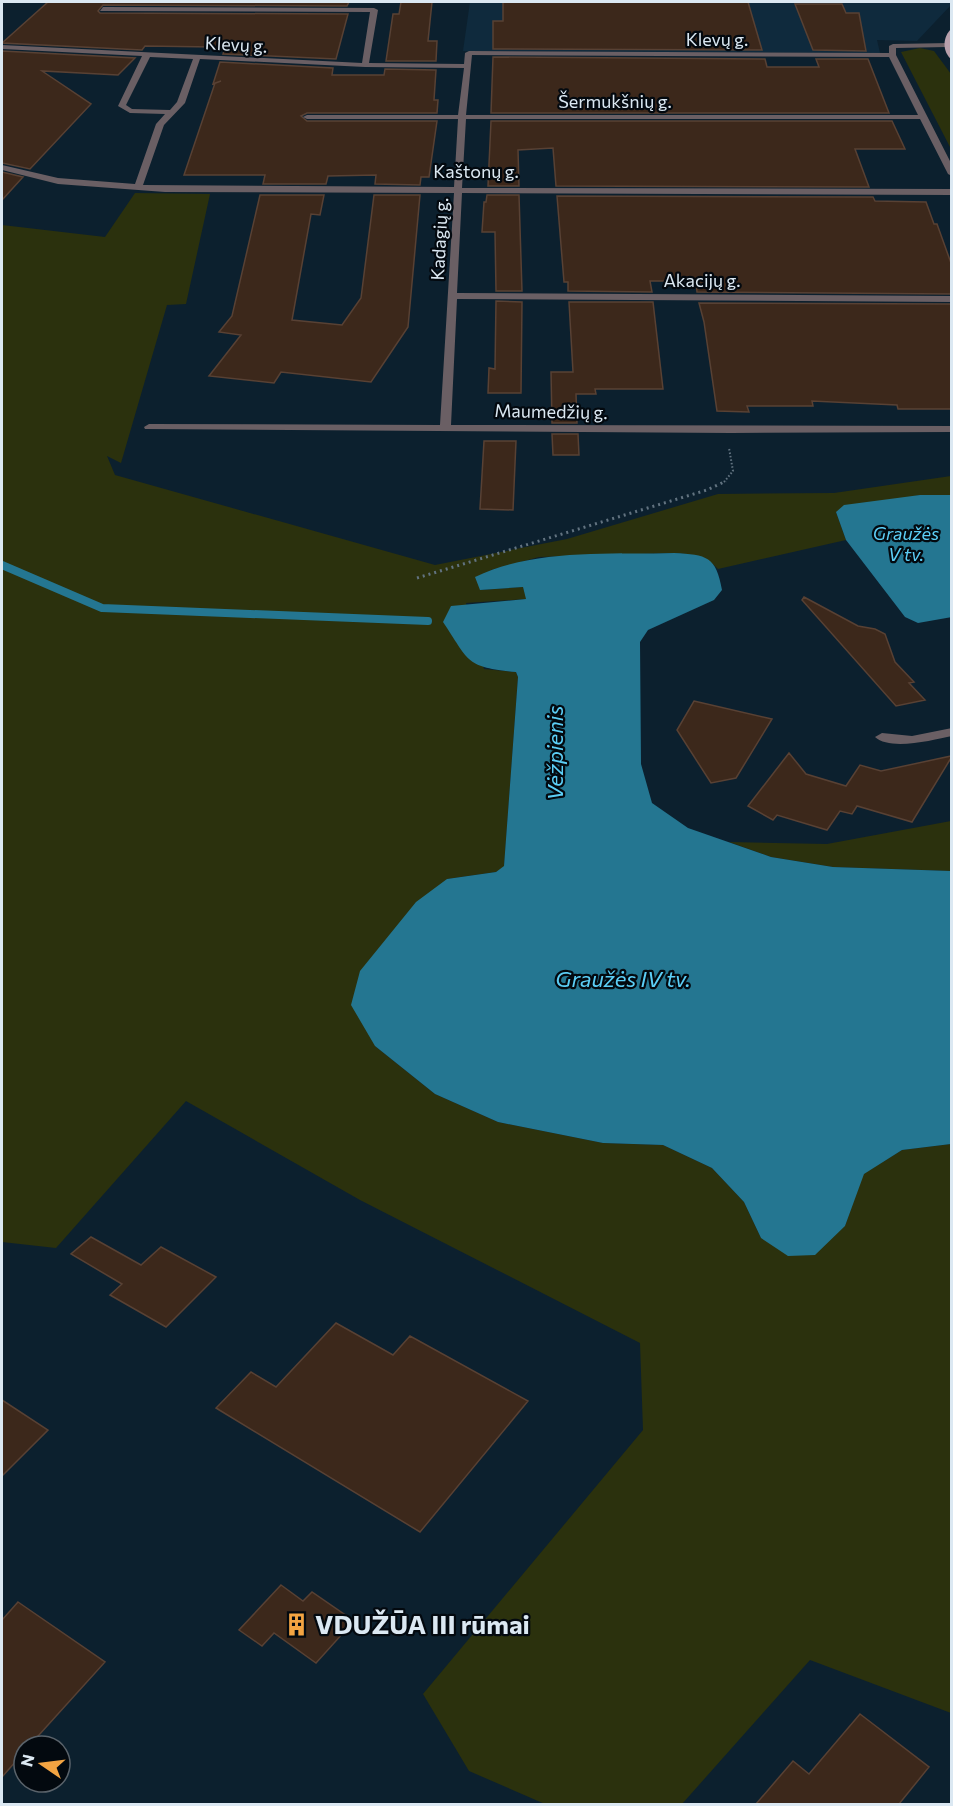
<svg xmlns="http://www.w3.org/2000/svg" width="953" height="1806" font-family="Commissioner,sans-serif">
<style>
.built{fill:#0f2a3d}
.green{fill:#2b310d}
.water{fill:#247691}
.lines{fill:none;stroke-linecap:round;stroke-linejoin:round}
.stream{stroke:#247691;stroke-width:8}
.building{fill:#3c281b;stroke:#584134;stroke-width:1.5}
.path-far1{stroke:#627380;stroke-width:2;stroke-dasharray:1.5 2;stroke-linecap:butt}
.path{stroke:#627380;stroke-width:3;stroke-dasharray:2 4;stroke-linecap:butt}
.minor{fill:#6a5f64;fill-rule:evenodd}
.major{fill:#b9a0ac;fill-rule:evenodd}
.labels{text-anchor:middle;stroke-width:4.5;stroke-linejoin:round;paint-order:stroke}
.far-street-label{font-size:18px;fill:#dbe8f2;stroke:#03090f}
.far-water-label{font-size:18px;font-style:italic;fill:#5ccef6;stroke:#03090f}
.water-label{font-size:22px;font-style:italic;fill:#5ccef6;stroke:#03090f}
.near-poi-label{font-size:26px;font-weight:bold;fill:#dbe8f2;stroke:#03090f;text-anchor:start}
</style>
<rect width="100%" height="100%" fill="#0c202e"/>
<path class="built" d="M470,2h481v3l-34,36 -40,-1 3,13 -417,-2z"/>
<path class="green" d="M920,48l14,3 17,23v75l-50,-97z
M135,193l75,1 -24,110 -19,1 -46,158 -14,-7 8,19 320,90 132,-26 151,-45 116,-1 117,-17v19h-31l-84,17 10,28 -128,29c-12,-13 -27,-15 -44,-16l-135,4 -48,13 -10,20 42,-3 4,12 -61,4 18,66 32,3 2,5 -14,190 -8,5 -49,7 -72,167 60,48 63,28 105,21 60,2 49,23 32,34 17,36 84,-12 18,-52 39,-24 49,-6v569l-141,-53 -128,144h-137l-76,-33 -46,-77 220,-264 -3,-87 -280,-143 -174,-99 -130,147 -54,-6v-1017l103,12z
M951,821v50l-118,-4 -62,-10 -42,-15 98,2z"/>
<path class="water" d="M920,495h31l1,122 -34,6 -13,-6 -59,-77 -10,-28 8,-7z
M674,553c33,2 42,3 48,37l-8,10 -66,30 -8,12 1,122 11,39 36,25 83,29 62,10 118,4v273l-49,6 -38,24 -19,52 -30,29 -27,1 -27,-18 -17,-36 -32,-34 -49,-23 -60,-2 -105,-21 -63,-28 -60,-48 -24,-41 9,-34 56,-69 31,-23 49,-7 8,-6 14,-189 -2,-5c-51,-5 -46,-10 -73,-50l8,-16 75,-7 -3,-12 -43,3 -5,-13c61,-29 133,-22 199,-24z"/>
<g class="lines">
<path class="stream" d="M2,565l100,43 326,13"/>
</g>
<path class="building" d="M48,2h301l-2,4 -244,-1 -5,6 2,2 248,1 -12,45 -113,-5 2,-6 -11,-1 -69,-1 -3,4 -140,-7z
M401,2h31l-4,39h9l-1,20h-50l7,-47h6z
M503,2h245l14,48 -269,-1v-28h10z
M795,4h47l4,9h13l7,38 -53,-1z
M2,51l133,7 -17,17 -76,-4 49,33 -61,65 -28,-6z
M493,57l272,2 2,8h52l-3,-8h52l21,54h-398z
M220,62l113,6 -1,7h52l1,-6 51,1 -2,30h4l-1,13h-130l-6,3 6,5h130l-8,56h-8l-1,8 -45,-1 1,-9 -48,1 -2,8h-63l2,-9h-81l31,-92 6,-2 -8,3z
M491,121h401l13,28h-50l14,38 -313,-1 -3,-38 -35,2 1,36h-31z
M2,172l21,5 -21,23z
M260,195h64l-4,20 -9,-1 -19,106 50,5 19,-27 13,-103h46l-12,132 -37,55 -90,-10 -7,11 -65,-7 32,-41 -22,-3 13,-16z
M487,195h32l3,96h-26l-1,-59h-13l2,-30h2z
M557,196l316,1 2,4 51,1 8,22h3l14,39v31l-254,-2 -1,-11h-46l2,11 -84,-1v-9h-4z
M496,301l26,1 -1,91h-33l1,-25 6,1z
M569,302h84l10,87h-68l1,5h-20l1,29h-25l-1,-51h22z
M699,303l252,1v105h-53l-1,-4 -85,-4 1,5h-66l2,6 -32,-1 -13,-89z
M552,434h26l1,21h-26z
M484,441h32l-3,69 -33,-1z
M804,597l54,29 17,3 10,5 10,28 19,20 -5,1 16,17 -29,6 -94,-106z
M694,701l78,18 -36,59 -25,5 -34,-53z
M789,753l17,21 40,12 14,-21 21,6 70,-15v2l-39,64 -55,-16 -5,8 -12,-3 -13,19 -50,-15 -4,5 -25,-14z
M91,1237l50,28 20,-18 55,30 -50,50 -56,-32 12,-11 -51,-30z
M336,1323l57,32 17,-19 118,65 -108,131 -204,-124 35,-36 25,15z
M2,1400l46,30 -46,46z
M281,1585l22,16 9,-9 42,29 -38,42 -42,-30 -12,13 -23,-16z
M18,1602l87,60 -76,84h-5v6l-22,25v-157z
M860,1714l69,53 -30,37h-143l37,-43 16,13z"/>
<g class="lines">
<path class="path-far1" d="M724,482l9,-11 -4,-23"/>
<path class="path" d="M417,578l290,-88 19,-9"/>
<path class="minor" d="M103,7l271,1 4,2 -9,53 95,1 1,-11 4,-2 420,2v-7l4,-2 57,-1 -3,4 -51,1v7l56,110v11l-4,-2 -28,-55h-454l-4,69 490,1v6l-490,-2 -5,100 495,3v6l-495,-3 -6,126 501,1v6l-221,1 -586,-4 -1,-2 5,-3 291,1 14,-232 -289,-1 -107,-8 -56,-14v-5l56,13 77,6 21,-60 9,-10 -35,-1 -12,-7 24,-50 -140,-7v-4l360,18 8,-51 -270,-1zM472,55l417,2 29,58h-452zM150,57l43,2 -16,43 -7,8 -38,-1 -6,-4zM200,59l165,8 99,1 -6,47h-151l-4,2 4,2h151l-4,68 -311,-2 21,-60 21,-22z
M952,728v8c-19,4 -62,15 -77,1l7,-4 30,3z"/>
<path class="major" d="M952,28v32c-10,-8 -10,-23 0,-32z"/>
</g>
<defs>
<symbol id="building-bare" viewBox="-9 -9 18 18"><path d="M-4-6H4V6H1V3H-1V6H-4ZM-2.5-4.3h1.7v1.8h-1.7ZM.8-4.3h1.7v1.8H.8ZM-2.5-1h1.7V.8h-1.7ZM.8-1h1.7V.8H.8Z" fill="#f3a442" stroke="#03090f" stroke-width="2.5" paint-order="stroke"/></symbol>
</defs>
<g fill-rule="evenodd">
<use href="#building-bare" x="280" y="1608" width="33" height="33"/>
</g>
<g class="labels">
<g class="far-street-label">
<text x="717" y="46">Klevų g.</text>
<text transform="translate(236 45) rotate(3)" y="6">Klevų g.</text>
<text x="615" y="108">Šermukšnių g.</text>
<text x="476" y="178">Kaštonų g.</text>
<text transform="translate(440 239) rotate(-87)" y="6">Kadagių g.</text>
<text x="702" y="287">Akacijų g.</text>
<text transform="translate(551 412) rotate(1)" y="6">Maumedžių g.</text>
</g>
<g class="far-water-label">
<text x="906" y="540">Graužės<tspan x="906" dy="21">V tv.</tspan></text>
</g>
<g class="water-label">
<text transform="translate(555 753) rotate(-90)" y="8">Vėžpienis</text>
<text x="623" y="987">Graužės IV tv.</text>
</g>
<g class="near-poi-label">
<text x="315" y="1634">VDUŽŪA III rūmai</text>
</g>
</g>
<rect width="953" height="1806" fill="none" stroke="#dbe8f2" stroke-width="6"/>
<g transform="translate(42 1764) rotate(284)"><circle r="28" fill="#03090f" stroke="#59626a" stroke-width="1.5"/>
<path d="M0-4.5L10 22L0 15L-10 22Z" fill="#f3a442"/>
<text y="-9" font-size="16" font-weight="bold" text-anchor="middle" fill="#dbe8f2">N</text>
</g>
</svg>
